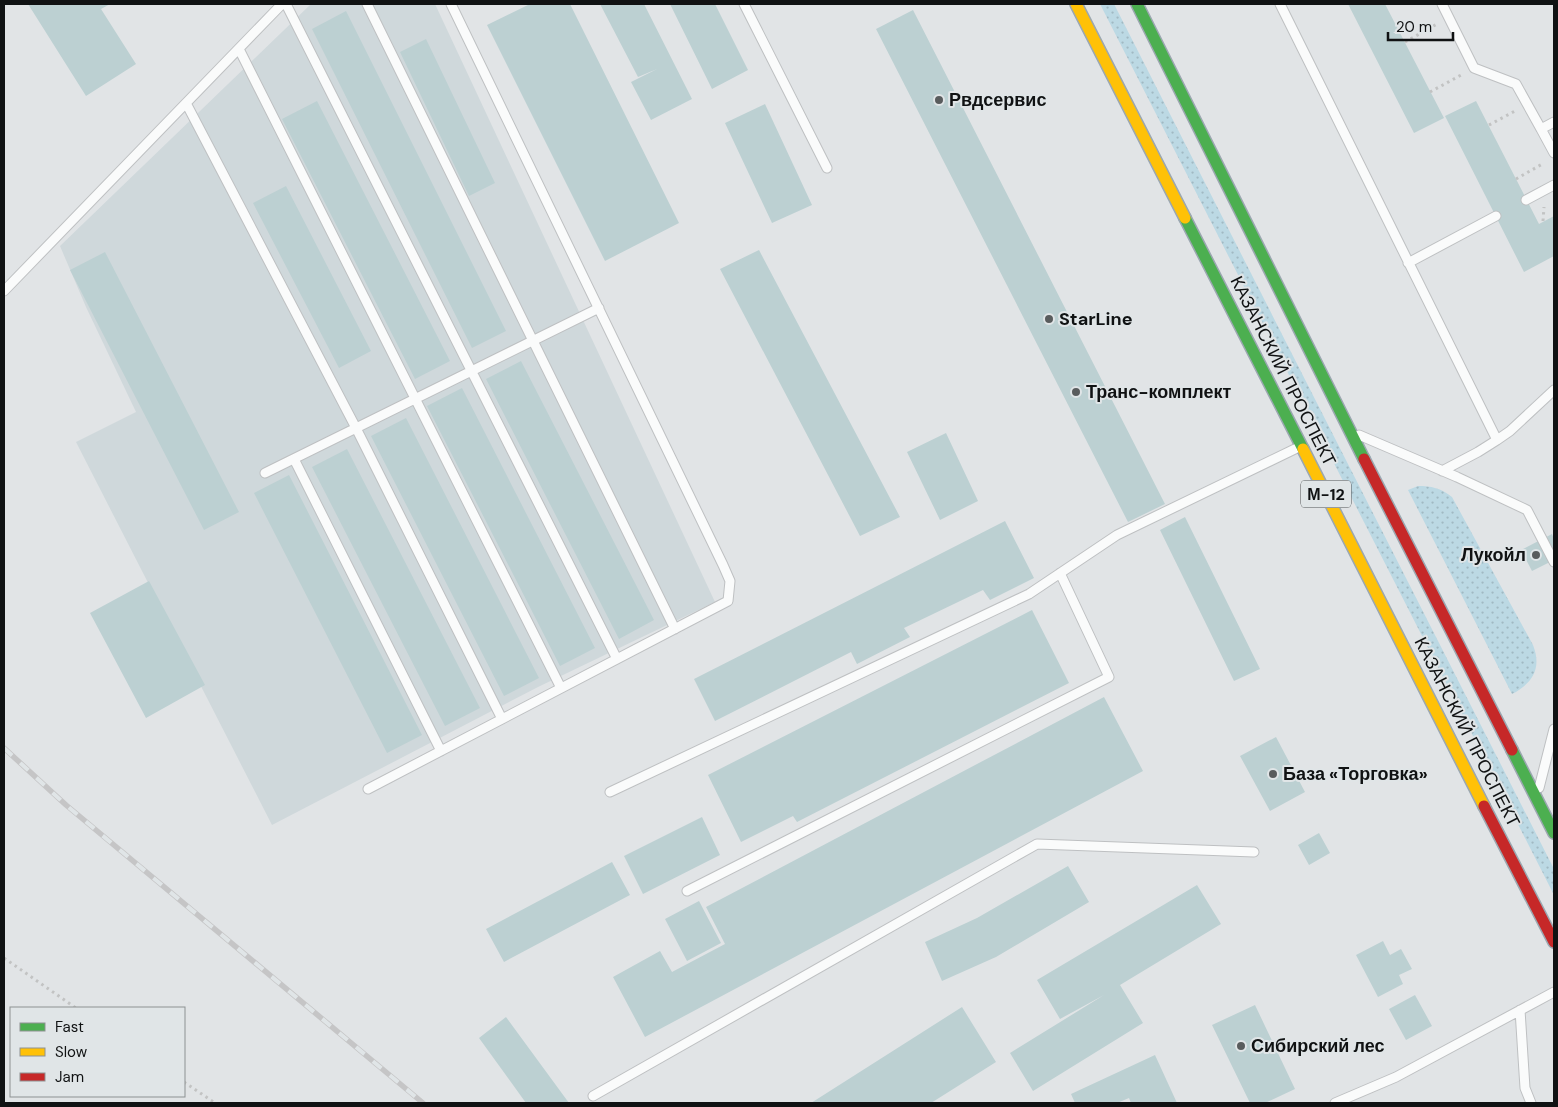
<svg xmlns="http://www.w3.org/2000/svg" width="1558" height="1107" font-family="'DM Sans',sans-serif">
<style>
.built{fill:#cfd8db}
.grass{fill:url(#grass-dots)}
.building{fill:#bcd0d2}
.lines{fill:none;stroke-linecap:round;stroke-linejoin:round}
.lane-casing{stroke:#bec0c2;stroke-width:11}
.fast-casing{stroke:#9ba7b0;stroke-width:14}
.slow-casing{stroke:#9ba7b0;stroke-width:14}
.jam-casing{stroke:#9ba7b0;stroke-width:14}
.path{stroke:#c2c3c3;stroke-width:3;stroke-dasharray:2.5 4;stroke-linecap:butt}
.lane{stroke:#fafbfb;stroke-width:9}
.fast{stroke:#4caf50;stroke-width:11}
.slow{stroke:#ffc107;stroke-width:11}
.jam{stroke:#c62828;stroke-width:11}
.rail-casing{stroke:#c5c5c6;stroke-width:5.5}
.rail{stroke:#e0e5e7;stroke-width:4;stroke-dasharray:11;stroke-linecap:butt}
.poi-dot{fill:#595c5d;stroke:#e0e5e7;stroke-width:2}
.labels{text-anchor:middle;stroke-width:4;stroke-linejoin:round;paint-order:stroke}
.shield{fill:#e0e5e7;stroke:#4e5153;stroke-width:1}
.shield-label{font-size:16px;font-weight:bold;fill:#101213}
.poi-label{font-size:18px;font-weight:bold;fill:#101213;stroke:#e0e5e7;text-anchor:start}
.street-label{font-size:18px;fill:#101213;stroke:#e0e5e7}
</style>
<defs>
<pattern id="grass-dots" width="8" height="8" patternUnits="userSpaceOnUse" patternTransform="scale(1.25)"><rect width="8" height="8" fill="#bcd9e4"/><path d="M2 2h.1M6 6h.1" fill="none" stroke="#a1b9c3" stroke-width="1.8" stroke-linecap="round"/></pattern>
</defs>
<rect width="100%" height="100%" fill="#e1e4e6"/>
<path class="built" d="M311,4h124l280,598 -177,85 -266,138 -196,-383 60,-30 -50,-105 -26,-61z"/>
<path class="grass" d="M1100,4h14l440,865v26z
M1418,486c13,0 23,2 34,11l81,148c9,23 0,38 -21,49l-104,-204z"/>
<path class="building" d="M28,4h82l-9,5 35,55 -50,32z
M530,4h40l109,219 -74,38 -118,-236z
M600,4h44l48,95 -41,21 -20,-38 26,-13 -19,8z
M670,4h45l33,66 -36,19z
M1348,4h37l59,114 -30,15z
M913,10l252,494 -37,18 -252,-493z
M346,11l160,320 -34,17 -160,-319z
M426,39l69,144 -26,13 -69,-144z
M317,101l133,260 -35,18 -133,-260z
M1476,101l63,123 15,-8v40l-30,16 -79,-156z
M765,104l47,101 -40,18 -47,-100z
M286,186l85,165 -32,17 -86,-165z
M759,250l141,267 -40,19 -140,-267z
M105,252l134,260 -35,18 -134,-260z
M521,361l133,259 -35,19 -133,-260z
M462,388l133,260 -35,18 -133,-260z
M406,418l133,260 -35,18 -133,-260z
M946,433l32,68 -38,19 -33,-68z
M347,449l133,259 -35,18 -133,-259z
M289,475l133,260 -35,18 -133,-260z
M1185,517l75,152 -26,12 -74,-151z
M1005,521l29,57 -44,22 -7,-10 -79,38 6,9 -53,27 -6,-12 -136,69 -21,-42z
M1552,534l2,5v21l-22,11 -11,-21z
M149,581l56,104 -59,33 -56,-105z
M1032,610l37,73 -272,139 -4,-6 -52,26 -33,-67z
M1104,697l39,74 -498,266 -32,-60 47,-26 12,21 53,-28 -19,-37z
M1276,737l29,55 -35,19 -30,-55z
M702,817l18,38 -77,39 -19,-38z
M1319,833l11,20 -21,12 -11,-20z
M612,862l18,33 -126,67 -18,-33z
M1068,866l21,36 -93,55 -54,24 -17,-39 52,-24z
M1197,885l24,39 -101,61 23,38 -110,68 -23,-38 94,-58 -44,24 -23,-39z
M699,901l22,42 -34,18 -22,-42z
M1383,941l7,14 11,-6 11,20 -13,6 4,9 -25,13 -22,-42z
M1415,995l17,31 -26,14 -17,-31z
M1255,1005l40,84 -30,14h-15l-38,-78z
M962,1007l34,55 -65,41h-120z
M506,1017l63,86h-43l-47,-65z
M1155,1055l22,48h-46l-2,-5 -12,5h-42l-4,-9z"/>
<g class="lines">
<defs>
<path id="lane" d="M286,4l331,655
M367,4l308,625
M744,4l83,164
M1280,4l217,436 13,-9 44,-41
M1442,4l32,64 42,16 25,45 13,-7
M239,49l322,639
M186,103l170,325 146,291
M1541,129l13,24
M1526,200l28,-15
M1408,263l88,-47
M4,291l278,-287
M1359,435l98,42 70,33 27,52
M294,459l147,292
M1442,471l36,-19 19,-12
M265,473l334,-165
M1539,788l15,-59
M368,789l360,-188 2,-20 -7,-16 -272,-561
M610,792l419,-198 88,-59 182,-88
M687,891l422,-214 -49,-104
M1520,1010l5,78 6,15
M593,1096l444,-252 217,8
M1335,1103l61,-26 158,-85"/>
<path id="fast" d="M1137,4l227,455
M1185,218l118,231
M1512,750l42,83"/>
<path id="slow" d="M1076,4l109,214
M1303,449l181,357"/>
<path id="jam" d="M1364,459l148,291
M1484,806l70,136"/>
</defs>
<use href="#lane" class="lane-casing"/>
<use href="#fast" class="fast-casing"/>
<use href="#slow" class="slow-casing"/>
<use href="#jam" class="jam-casing"/>
<path class="path" d="M1405,42l32,-18
M1430,92l33,-18
M1489,125l26,-14
M1516,179l28,-16
M1543,221l1,-14
M4,958l72,50
M184,1082l31,21"/>
<use href="#lane" class="lane"/>
<use href="#fast" class="fast"/>
<use href="#slow" class="slow"/>
<use href="#jam" class="jam"/>
<defs>
<path id="rail" d="M4,748l62,57 357,298"/>
</defs>
<use href="#rail" class="rail-casing"/>
<use href="#rail" class="rail"/>
</g>
<g class="poi-dot">
<circle cx="939" cy="100" r="5"/>
<circle cx="1049" cy="319" r="5"/>
<circle cx="1076" cy="392" r="5"/>
<circle cx="1536" cy="555" r="5"/>
<circle cx="1273" cy="774" r="5"/>
<circle cx="1241" cy="1046" r="5"/>
</g>
<g class="labels">
<rect class="shield" x="1301" y="480.5" width="50" height="27" rx="4"/>
<g class="shield-label">
<text x="1326" y="500">М-12</text>
</g>
<g class="poi-label">
<text x="949" y="106">Рвдсервис</text>
<text x="1059" y="325">StarLine</text>
<text x="1086" y="398">Транс-комплект</text>
<text x="1526" y="561" text-anchor="end">Лукойл</text>
<text x="1283" y="780">База «Торговка»</text>
<text x="1251" y="1052">Сибирский лес</text>
</g>
<g class="street-label">
<text transform="translate(1283 371) rotate(63)" y="6">КАЗАНСКИЙ ПРОСПЕКТ</text>
<text transform="translate(1467 732) rotate(63)" y="6">КАЗАНСКИЙ ПРОСПЕКТ</text>
</g>
</g>
<rect width="1558" height="1107" fill="none" stroke="#101213" stroke-width="10"/>
<rect x="10" y="1007" width="175" height="90" fill="#e0e5e7" stroke="#8d9192"/>
<rect x="20" y="1023" width="25" height="8" fill="#4caf50" stroke="#8d9192"/>
<text x="55" y="1032" font-size="15" fill="#101213">Fast</text>
<rect x="20" y="1048" width="25" height="8" fill="#ffc107" stroke="#8d9192"/>
<text x="55" y="1057" font-size="15" fill="#101213">Slow</text>
<rect x="20" y="1073" width="25" height="8" fill="#c62828" stroke="#8d9192"/>
<text x="55" y="1082" font-size="15" fill="#101213">Jam</text>
<path d="M1388 32v8h65v-8" fill="none" stroke="#101213" stroke-width="2.5"/>
<text x="1396" y="32" font-size="15" fill="#101213" stroke="#e0e5e7" stroke-width="4" paint-order="stroke">20 m</text>
</svg>
